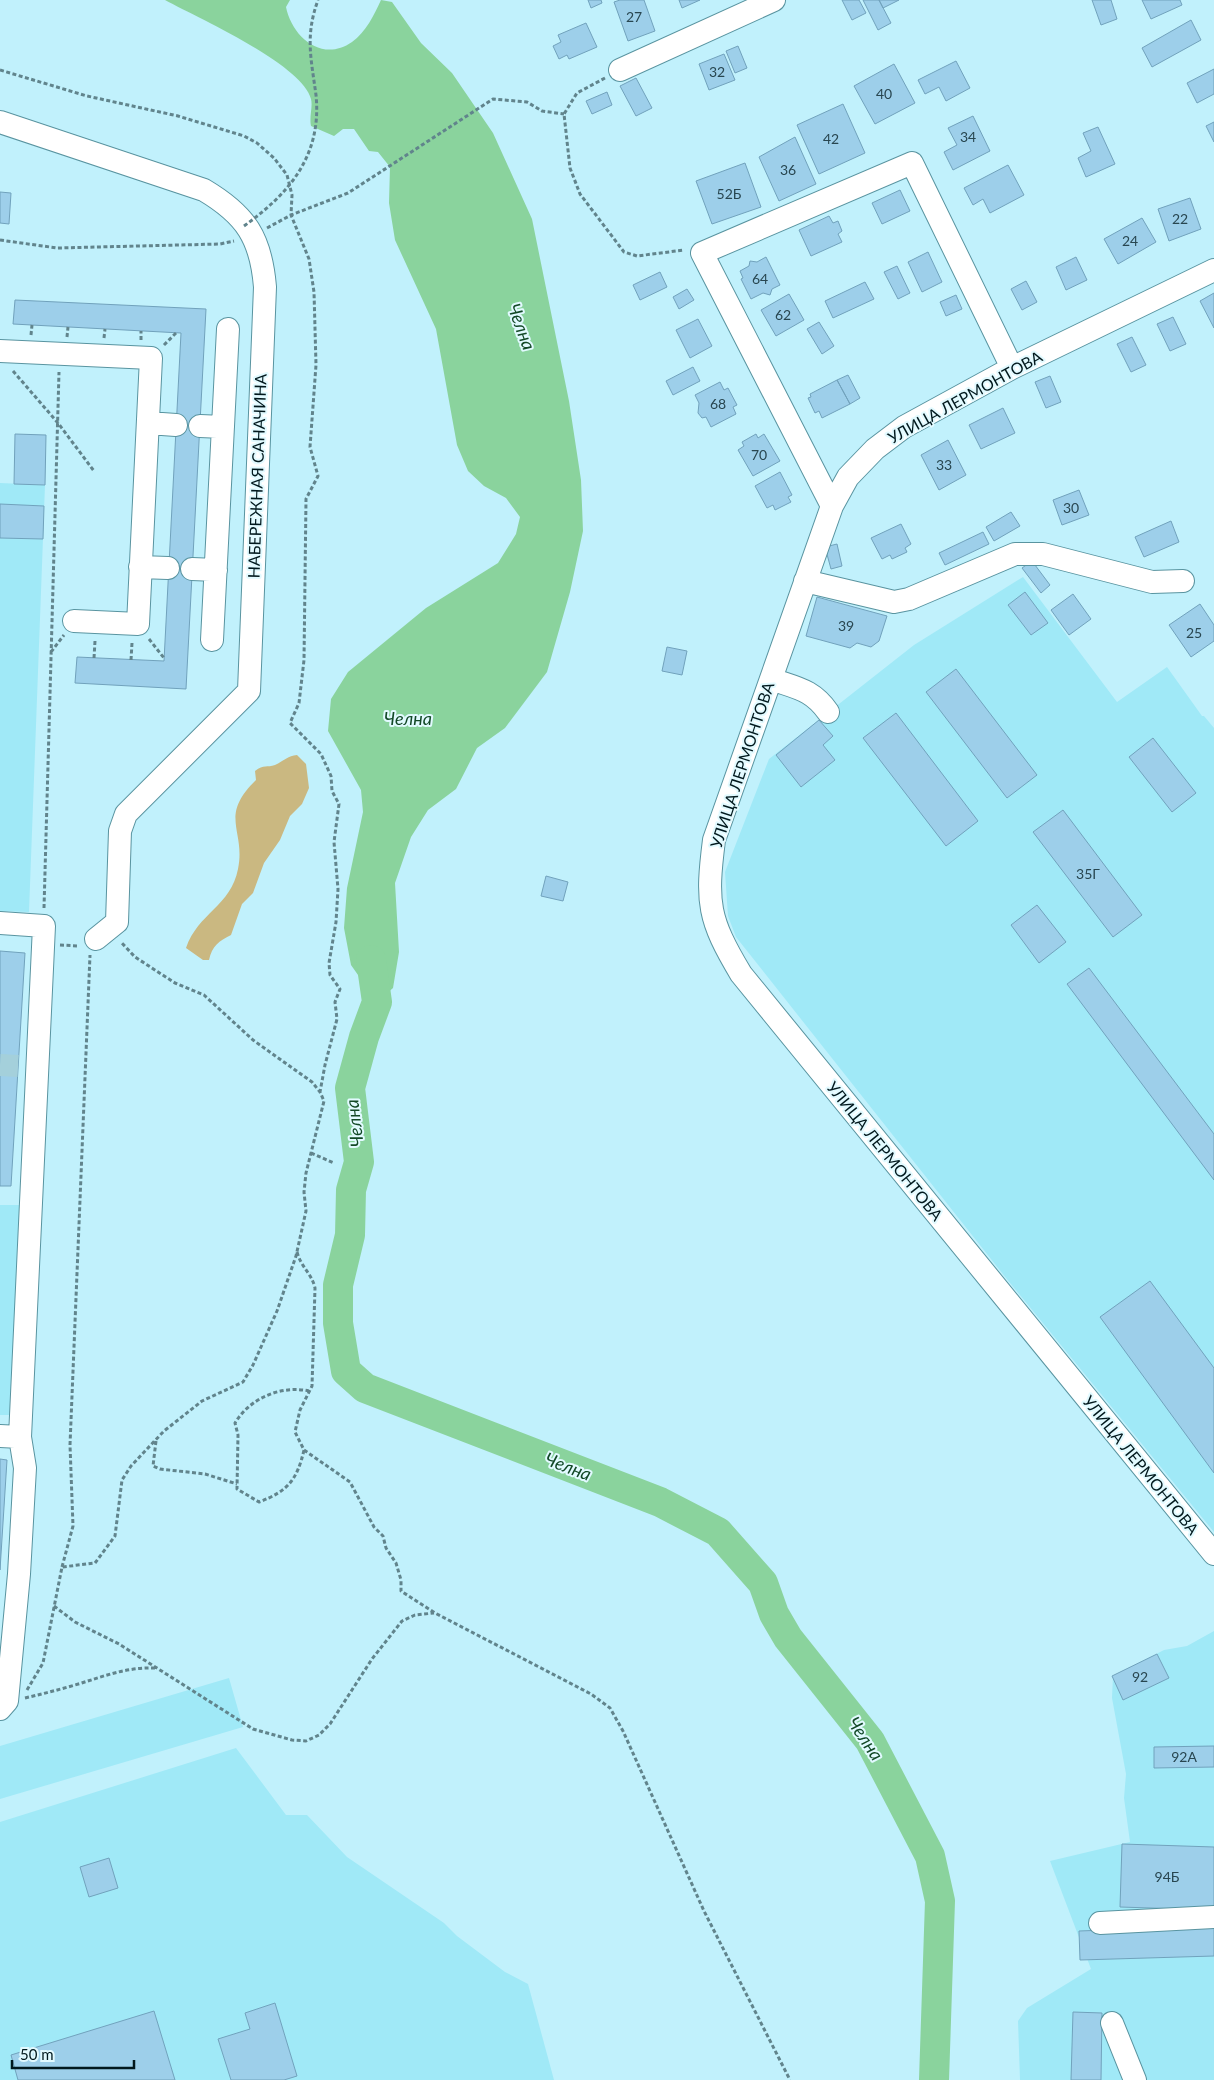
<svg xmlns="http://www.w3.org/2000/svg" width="1214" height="2080" font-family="Lato,sans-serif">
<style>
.built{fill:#a0e9f7}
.green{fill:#cab881}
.water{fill:#8ad39d}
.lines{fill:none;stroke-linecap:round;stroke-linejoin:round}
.river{stroke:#8ad39d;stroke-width:30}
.building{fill:#9dcfea;stroke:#71a2bc}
.minor-tunnel{stroke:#a4d0db;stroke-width:22;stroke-dasharray:22 11;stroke-linecap:butt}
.minor-casing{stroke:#5994a0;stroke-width:24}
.path{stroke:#61848c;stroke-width:3;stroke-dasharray:4 2.5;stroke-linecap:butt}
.minor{stroke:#fff;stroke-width:22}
.path-bridge{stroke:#61848c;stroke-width:3;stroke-dasharray:4 2.5;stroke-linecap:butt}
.labels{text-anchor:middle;stroke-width:4;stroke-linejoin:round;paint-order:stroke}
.number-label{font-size:14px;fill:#284650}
.street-label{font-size:16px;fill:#01181d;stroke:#e2faff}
.water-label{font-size:18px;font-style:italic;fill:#124826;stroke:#e2faff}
</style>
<rect width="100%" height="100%" fill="#c1f1fc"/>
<path class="built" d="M0,483l45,2 -16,427 -29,-1z
M1023,577l94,125 50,-35 35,49h2l10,12v804l-208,-254 -270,-341 -8,-21 -3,-44 44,-113 145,-114z
M0,1205h20l-10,210h-10z
M1214,1631v449h-194l-2,-59 9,-13 64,-39 -41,-108 80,-19 -6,-44 2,-24 -14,-76 1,-22 51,-26 23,-4z
M229,1678l14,49 -243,72v-53z
M236,1748l50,67h21l40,42 97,66 13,13 48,36 23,12 26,96h-554v-258z"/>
<path class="green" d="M297,755l9,9 3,24 -7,16 -12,12 -10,24 -16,23 -11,30 -11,11 -11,31c-12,6 -19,11 -22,25h-6l-17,-12c12,-35 45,-42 52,-79 8,-39 -20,-52 18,-89l-1,-9c9,-7 12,-3 20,-6 9,-4 12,-9 22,-10z"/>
<path class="water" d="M165,0h125l-4,7c6,30 36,56 66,35 14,-10 22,-27 29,-42l11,2 29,41 31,30 41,60 39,86 37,182 12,79 2,51 -13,61 -23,80 -42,56 -28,20 -21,41 -28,21 -17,27 -16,46 4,69 -6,36 -16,14 -26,-37 -7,-37 3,-40 16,-76 -2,-22 -33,-59 3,-32 17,-27 78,-64 72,-45 18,-29 4,-17 -14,-19 -22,-12 -16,-15 -11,-26 -21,-116 -41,-89 -6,-37 1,-36 -12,-15 -9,-1 -15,-22h-11l-9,7 -23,-10c-2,-9 2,-19 0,-27 -9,-35 -113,-81 -146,-99z"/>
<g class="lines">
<path class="river" d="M371,960l6,42 -13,35 -14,51 9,74 -8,28 -1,45 -12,50v38l8,48 19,17 295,114 58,30 45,51 11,31 14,24 82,103 60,115 10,45 -6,179"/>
</g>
<path class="building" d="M588,0h13l1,3 -11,5z
M620,0h24l11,31 -27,10 -14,-39z
M679,0h21l-18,8z
M842,0h17l7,13 -14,7z
M863,0h16l12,23 -13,7z
M879,0h20l-16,8z
M1092,0h19l6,19 -16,6z
M1142,0h38l2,5 -31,14z
M1191,20l10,20 -49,27 -10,-19z
M586,23l11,24 -28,12 -2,-4 -8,4 -6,-13 8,-4 -3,-7z
M738,46l9,22 -12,5 -9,-22z
M724,54l11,26 -26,10 -10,-26z
M956,61l14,27 -24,13 -7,-14 -14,7 -7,-14z
M894,64l21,39 -40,21 -21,-38z
M1214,69v25l-17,9 -10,-20z
M636,78l16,30 -16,8 -16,-30z
M607,92l5,13 -20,9 -6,-13z
M843,104l22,49 -46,21 -22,-49z
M973,116l17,35 -37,19 -9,-18 13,-7 -9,-17z
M1214,122v20l-8,-16z
M1098,127l17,37 -29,13 -8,-19 13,-7 -8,-18z
M795,137l21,47 -37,17 -20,-44z
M745,163l16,44 -49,17 -16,-43z
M1008,165l16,30 -34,18 -7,-14 -10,6 -9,-17z
M900,190l10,21 -28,13 -10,-21z
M0,192l11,1 -2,31 -9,-1z
M1190,198l11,31 -32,12 -11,-32z
M829,216l4,7 5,-2 4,10 -4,3 4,8 -31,14 -12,-26z
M1142,218l14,24 -38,22 -14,-25z
M928,252l14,30 -20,10 -14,-30z
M766,257l14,28 -8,4 -2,6 -7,-2 -12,6 -10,-20 2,-1 -3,-7 9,-5 1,-5 7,1z
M1076,257l11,23 -21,10 -10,-23z
M897,266l13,27 -12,6 -14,-27z
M660,272l7,15 -27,13 -7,-15z
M1026,281l11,21 -15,8 -11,-21z
M865,282l9,17 -41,19 -8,-17z
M687,289l7,11 -15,9 -6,-12z
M1214,293v35l-14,-27z
M789,294l15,26 -28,16 -15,-26z
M956,295l6,14 -16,7 -6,-14z
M15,300l191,9 -20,380 -111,-6 2,-26 87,4 17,-328 -168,-9z
M1173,317l13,27 -16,7 -13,-27z
M698,319l14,27 -22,12 -14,-28z
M819,322l15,24 -12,8 -15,-25z
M1132,337l14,28 -15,7 -14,-28z
M693,367l7,14 -27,14 -7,-14z
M848,375l12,23 -10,6 -13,-24z
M1050,376l11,26 -15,6 -11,-26z
M837,380l13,24 -28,14 -3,-7 -4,2 -7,-15 3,-1 -1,-3z
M720,382l4,8 4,-2 9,17 -4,2 3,7 -25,13 -5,-10 -4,1 -4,-5 1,-10 -4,-8z
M1003,408l12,25 -34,16 -12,-24z
M15,434l31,1 -1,50 -31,-1z
M756,434l2,4 6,-4 16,27 -27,15 -15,-26 6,-4 -2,-4z
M948,440l18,35 -27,15 -18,-35z
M780,472l12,23 -4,2 3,5 -16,8 -2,-5 -6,3 -12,-22z
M1079,490l10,25 -27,10 -9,-25z
M0,504l44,2 -1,33 -43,-1z
M1011,512l9,14 -26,15 -8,-14z
M1171,521l8,21 -35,15 -9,-20z
M901,524l10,20 -6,4 2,4 -15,7 -2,-4 -8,4 -11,-21z
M983,532l6,12 -44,21 -6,-12z
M837,544l5,22 -11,3 -6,-22z
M1032,561l18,24 -9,8 -19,-25z
M1025,592l23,31 -17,12 -23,-30z
M1073,594l18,25 -22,16 -18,-25z
M817,597l70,19 -8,25 -8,6 -14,-4 -7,5 -44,-12z
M1200,604l14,21v16l-23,16 -22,-32z
M667,647l20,4 -5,24 -20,-4z
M956,669l81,106 -30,23 -81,-106z
M896,713l82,108 -32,25 -83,-108z
M819,720l14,16 -10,9 12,15 -34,27 -25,-32z
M1153,738l43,55 -24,19 -43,-55z
M1063,810l79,105 -29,22 -80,-105z
M546,876l22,6 -5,19 -22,-5z
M1037,905l29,37 -27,21 -28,-38z
M0,951l25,2 -14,233h-11z
M1089,968l125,166v46l-147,-196z
M1150,1281l64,87v105l-114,-156z
M0,1459l7,1 -7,110z
M1157,1654l12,24 -46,22 -11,-24z
M1214,1746v21l-60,1v-21z
M1122,1844l92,3v63l-94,-3z
M109,1858l9,30 -29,9 -9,-30z
M1214,1926v30l-134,4 -1,-29z
M275,2003l22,73 -13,4h-53l-13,-41 32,-10 -5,-16z
M154,2011l21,69h-157l-7,-25z
M1073,2012l29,1 -1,67h-30z"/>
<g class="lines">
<path class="minor-tunnel" d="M0,1065l18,1"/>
<defs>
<path id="minor" d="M620,70l154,-70
M0,122l204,68c42,25 57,48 61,97l-16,404 -123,123 -6,17 -3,91 -21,17
M1214,270l-202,98 -108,59 -29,22 -27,28 -16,29 -118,334c-8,63 -6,79 27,134l473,580
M0,351l151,7 -13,266 -64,-3
M148,423l28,2
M200,426l23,1
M832,506l-130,-253 210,-90 100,205
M140,567l28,1
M192,569l24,1
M805,581l89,21 15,-3 106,-45h28l109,28 31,-1
M212,640l16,-311
M771,679c25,9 41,10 57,33
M0,923l44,3 -24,511 5,31 -6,106 -12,127 -7,8
M0,1436l20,1
M1100,1923l114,-6
M1112,2023l23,57"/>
</defs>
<use href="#minor" class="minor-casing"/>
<path class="path" d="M0,70l87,26 91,20 66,20 13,7 17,15 13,17 5,20 -1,20 18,44 5,33 2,73 -6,82 8,29 -12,23 -2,161 -5,43 -9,20 31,31 10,22 1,15 7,13 -5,38 4,47 -2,33 -7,41 1,12 10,14 -5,13 2,17 -12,46 -5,27
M605,78l-28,15 -13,21 6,54 10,26 44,58 13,4 47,-6
M267,228l24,-13 57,-22 145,-94 34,3 15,9 22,3
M0,240l57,8 163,-4 14,-3
M31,335l1,-10
M67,337l1,-10
M104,338l1,-9
M141,340v-9
M164,345l12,-12
M13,371l45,52 36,48
M149,639l15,19
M51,652l13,-17
M94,658l1,-17
M131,660l1,-17
M44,908l15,-536
M60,945l19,1
M311,1153l23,10
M297,1252c4,15 15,22 18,36l-3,98 -12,24 -5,22 9,18 46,32 24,45 9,9 3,12 10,15 5,17v11l34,22 156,81 19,14 13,23 81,180 86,169
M156,1441l-3,25 7,3 45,5 32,10
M304,1450c-7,30 -16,41 -45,52l-22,-13 1,-54 -3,-12c15,-25 46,-38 74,-32
M62,1567l11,-41 -3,-81 20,-490
M54,1606l21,16 44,22 134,85 39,11 14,1 13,-6 11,-11 42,-65 30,-38 13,-6 19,-2
M27,1690l16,-27 19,-96 33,-4 20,-27 7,-56 9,-14 33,-35 38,-30 41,-19 10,-17 24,-54 19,-55 10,-45 -2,-19 2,-19 18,-72 -4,-9 -8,-10 -59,-42 -49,-45 -29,-12 -40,-26 -14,-15
M25,1698c17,-4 33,-8 50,-13 27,-8 50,-18 80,-17"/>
<use href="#minor" class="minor"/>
<path class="path-bridge" d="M244,226c46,-33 78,-71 72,-131 -5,-37 -11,-59 2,-95"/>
</g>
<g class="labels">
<g class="number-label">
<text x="634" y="22">27</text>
<text x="717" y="77">32</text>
<text x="884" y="99">40</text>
<text x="968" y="142">34</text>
<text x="831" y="144">42</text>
<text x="788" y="175">36</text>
<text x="729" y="199">52Б</text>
<text x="1180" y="224">22</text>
<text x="1130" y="246">24</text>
<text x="760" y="284">64</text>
<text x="783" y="320">62</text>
<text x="718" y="409">68</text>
<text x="759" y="460">70</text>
<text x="944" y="470">33</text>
<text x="1071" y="513">30</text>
<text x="846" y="631">39</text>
<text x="1194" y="638">25</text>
<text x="1088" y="879">35Г</text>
<text x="1140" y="1682">92</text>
<text x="1184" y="1762">92А</text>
<text x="1167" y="1882">94Б</text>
</g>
<g class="street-label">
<text transform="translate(965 397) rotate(-29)" y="6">УЛИЦА ЛЕРМОНТОВА</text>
<text transform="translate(257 476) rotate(-88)" y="6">НАБЕРЕЖНАЯ САНАЧИНА</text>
<text transform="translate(742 765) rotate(-72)" y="6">УЛИЦА ЛЕРМОНТОВА</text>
<text transform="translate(885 1151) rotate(51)" y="6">УЛИЦА ЛЕРМОНТОВА</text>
<text transform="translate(1141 1465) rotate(51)" y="6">УЛИЦА ЛЕРМОНТОВА</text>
</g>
<g class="water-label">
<text transform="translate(521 327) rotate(70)" y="6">Челна</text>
<text x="408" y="725">Челна</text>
<text transform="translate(355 1123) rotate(-97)" y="6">Челна</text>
<text transform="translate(568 1467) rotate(21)" y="6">Челна</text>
<text transform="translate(865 1739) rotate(56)" y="6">Челна</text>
</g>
</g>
<path d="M12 2060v8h122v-8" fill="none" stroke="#01181d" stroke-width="2.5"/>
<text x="20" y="2060" font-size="15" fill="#01181d" stroke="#e2faff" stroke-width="4" paint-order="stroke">50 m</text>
</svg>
